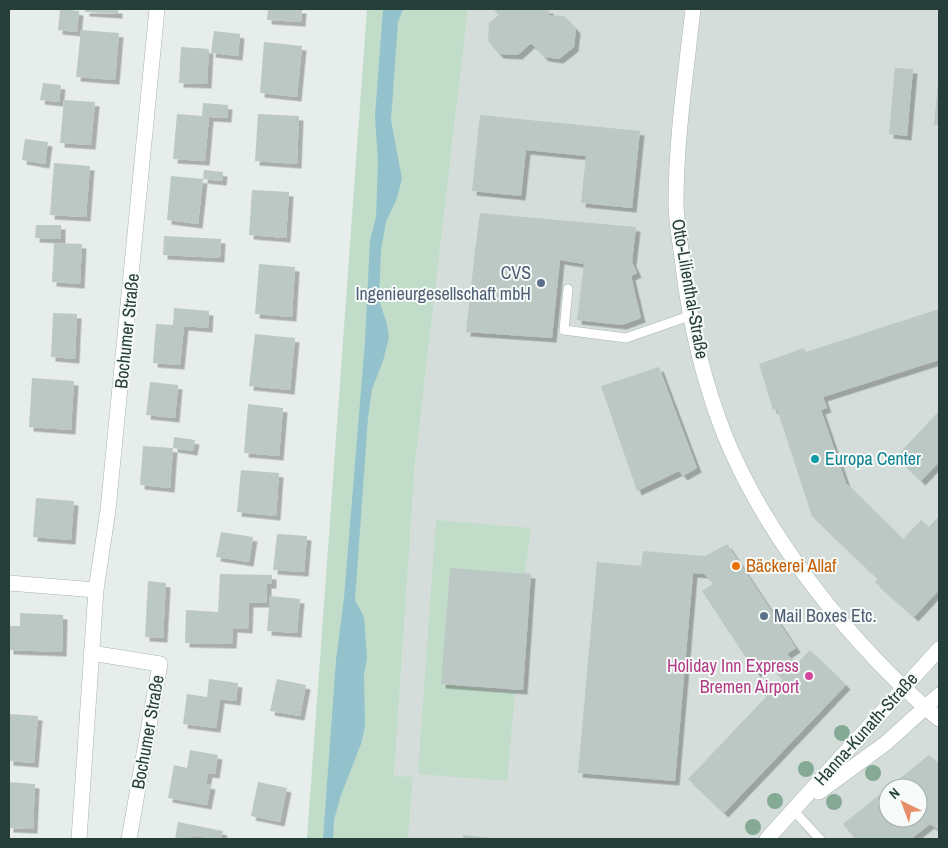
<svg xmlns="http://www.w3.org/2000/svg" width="948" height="848" font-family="'Archivo Narrow',sans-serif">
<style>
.built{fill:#d4ddd9;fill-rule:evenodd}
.green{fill:#c1ddc9}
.water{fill:#93c2cd}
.building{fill:#bbc8c3;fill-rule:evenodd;filter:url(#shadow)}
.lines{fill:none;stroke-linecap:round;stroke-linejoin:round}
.lane-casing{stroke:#a9b5b1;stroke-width:10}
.street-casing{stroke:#a9b5b1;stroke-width:16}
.lane{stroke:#fff;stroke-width:9}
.street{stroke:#fff;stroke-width:15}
.tree{fill:#84a994}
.service-dot{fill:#5c6f8a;stroke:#f6faf8;stroke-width:2}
.culture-dot{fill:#0f9aa8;stroke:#f6faf8;stroke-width:2}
.food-dot{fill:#e8710a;stroke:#f6faf8;stroke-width:2}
.hotel-dot{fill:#d1479c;stroke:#f6faf8;stroke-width:2}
.labels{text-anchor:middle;stroke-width:4;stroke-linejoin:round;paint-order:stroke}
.service-label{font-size:18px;fill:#4e5e75;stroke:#f6faf8;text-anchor:end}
.street-label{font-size:18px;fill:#263e39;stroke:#f6faf8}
.culture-label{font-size:18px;fill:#0d838f;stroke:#f6faf8;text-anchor:start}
.food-label{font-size:18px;fill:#c56008;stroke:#f6faf8;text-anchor:start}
.hotel-label{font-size:18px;fill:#b23c85;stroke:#f6faf8;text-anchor:end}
</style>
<defs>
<filter id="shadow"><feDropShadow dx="4.5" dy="4.5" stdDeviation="0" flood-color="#0004"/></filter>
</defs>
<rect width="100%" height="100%" fill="#e6edea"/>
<path class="built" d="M468,9h471v830h-531l5,-61 -19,-2 21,-312zM888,788h30v30h-30z"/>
<path class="green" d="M367,9h101l-53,455 -21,312 19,1 -5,62h-101z
M436,520l95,8 -6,45 -75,-4 -8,115 73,9 -8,88 -89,-7z"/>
<path class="water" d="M383,9h20l-5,13 -7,98 11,59 -5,19 -11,24 -5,28 -2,50 8,24 2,14 -6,23 -11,28 -4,29 -13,182 9,17 3,41 -3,16 1,52 -4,18 -20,51 -7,25 -1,19h-10l13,-179 8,-62 21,-257 5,-101 6,-23 2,-55 -3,-46z"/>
<path class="building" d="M60,9l19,2 -2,21 -19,-2z
M85,9h33v5l-33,-2z
M268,9h34l-1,13 -34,-2z
M493,9h56v6l15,1 12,13 -2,18 -15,12 -15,-2 -11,-12 -3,-1 -12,11 -19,-1 -11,-13 1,-18 10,-8z
M81,30l38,3 -4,47 -39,-3z
M214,31l26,3 -2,22 -27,-3z
M264,42l38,4 -5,51 -37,-4z
M181,47l28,2 -2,35 -28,-1z
M895,68l18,1 -6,67 -18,-2z
M43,83l18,2 -2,17 -19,-2z
M938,83h1v42h-5z
M64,100l31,2 -4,43 -31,-2z
M203,103l25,2 -1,13 -18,-1 -4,44 -32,-2 4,-45 25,2z
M258,114l41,2 -2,48 -42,-3z
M480,115l160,16 -8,77 -51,-5 5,-47 -60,-6 -5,46 -49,-5z
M25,139l23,3 -3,22 -23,-4z
M54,163l36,3 -4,51 -36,-2z
M204,170l19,2 -1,9 -19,-2 -5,45 -31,-4 4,-44 32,3z
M252,190l37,2 -3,46 -37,-3z
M480,213l156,14 -4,35 5,11 -6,3 10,42 -19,7 -45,-5 7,-56 -24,-4 -8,78 -86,-6 9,-81 36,3 -36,-3z
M36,225h25v14l-26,-1z
M164,236l57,3 -1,19 -57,-3z
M54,243l28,1 -2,40 -28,-2z
M259,264l36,3 -3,50 -37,-3z
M174,308l35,3 -1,17 -24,-2 -4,39 -27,-2 3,-39 17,1z
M939,309v51l-116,37 4,11 -6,2 25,73 57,56 18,-19 8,7 10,-11v74l-25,27 -39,-35 3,-3 -66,-63 -35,-107 -4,1 -14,-46 45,-16 2,4z
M53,313l24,1 -2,45 -24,-2z
M255,334l40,4 -5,52 -41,-4z
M659,367l38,101 -14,8 -4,-5 -42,20 -36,-105z
M32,378l42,3 -3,49 -42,-3z
M150,382l28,3 -3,33 -29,-3z
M248,404l35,4 -4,48 -35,-3z
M939,411v51l-18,19 -25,-24z
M174,437l21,3 -2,11 -20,-3z
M143,446l30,2 -3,40 -30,-3z
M241,470l38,3 -3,43 -39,-4z
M36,498l38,3 -3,39 -38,-3z
M221,532l32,5 -4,25 -33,-5z
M277,534l30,2 -3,36 -31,-2z
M727,544l69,104 -9,6 10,10 13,-14 36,35 -122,128 -36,-34 95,-100 -15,-14 -12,8 -54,-82 12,-8 -10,-9 -11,-1 -18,208 -97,-8 19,-211 44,4 2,-15 62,5z
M450,568l81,6 -8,116 -82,-6z
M220,574l52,1v9h-5v19h-18l-1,26 -15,-1 -1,16 -47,-1 1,-33 32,2z
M148,581l18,2 -3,55 -18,-1z
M270,596l30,3 -3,34 -30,-2z
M20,613l43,2 -1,37 -53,-2v-24h11z
M209,679l29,4 -2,18 -16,-2 -4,29 -33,-4 4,-30 20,3z
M277,679l29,6 -6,31 -30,-5z
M9,714l29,2 -4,47 -25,-2z
M190,750l28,5 -3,19 -7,-1 -2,11 5,1 -4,20 -39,-7 6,-33 13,3z
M929,755l10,8v67l-9,-6 -19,15h-56l-12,-15zM888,788h30v30h-30z
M9,782l26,2 -2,45 -24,-1z
M258,782l29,6 -7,34 -29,-6z
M178,822l45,9 -2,8 -30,-3 -1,3h-15z
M463,835l30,3v1h-30z"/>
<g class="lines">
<defs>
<path id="lane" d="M568,289l-4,41 62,8 66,-23
M794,811l26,28"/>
<path id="street" d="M693,9c-7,64 -17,129 -17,194 0,21 5,43 7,63 7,57 21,117 42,170 42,103 129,212 214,283
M9,583l87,7
M91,653l69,11 -31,175
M819,792l67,-49 53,-48
M79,839l17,-249 12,-80 49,-501
M767,839l172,-190"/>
</defs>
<use href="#lane" class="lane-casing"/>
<use href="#street" class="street-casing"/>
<use href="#lane" class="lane"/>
<use href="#street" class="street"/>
</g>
<g class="tree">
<circle cx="842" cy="733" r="8"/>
<circle cx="806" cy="769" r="8"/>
<circle cx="873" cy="773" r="8"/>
<circle cx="775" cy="801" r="8"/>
<circle cx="834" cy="802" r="8"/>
<circle cx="753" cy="827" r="8"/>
</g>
<g class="service-dot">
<circle cx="541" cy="283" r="5"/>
<circle cx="764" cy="616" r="5"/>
</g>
<circle class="culture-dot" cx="815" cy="459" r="5"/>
<circle class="food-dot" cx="736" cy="566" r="5"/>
<circle class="hotel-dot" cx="809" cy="676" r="5"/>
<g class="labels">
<g class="service-label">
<text x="531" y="279">CVS<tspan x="531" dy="21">Ingenieurgesellschaft mbH</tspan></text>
<text x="774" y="622" text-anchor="start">Mail Boxes Etc.</text>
</g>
<g class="street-label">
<text transform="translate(690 289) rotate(80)" y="6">Otto-Lilienthal-Straße</text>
<text transform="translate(127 331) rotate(-84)" y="6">Bochumer Straße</text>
<text transform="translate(866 729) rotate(-48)" y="6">Hanna-Kunath-Straße</text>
<text transform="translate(148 732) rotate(-80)" y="6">Bochumer Straße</text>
</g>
<g class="culture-label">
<text x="825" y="465">Europa Center</text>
</g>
<g class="food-label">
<text x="746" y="572">Bäckerei Allaf</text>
</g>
<g class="hotel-label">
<text x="799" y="672">Holiday Inn Express<tspan x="799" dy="21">Bremen Airport</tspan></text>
</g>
</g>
<rect width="948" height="848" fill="none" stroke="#263e39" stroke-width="20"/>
<g transform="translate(903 803) rotate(318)"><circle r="24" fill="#f6faf8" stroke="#a3afac"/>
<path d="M0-4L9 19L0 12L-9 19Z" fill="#e78e6a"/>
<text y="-8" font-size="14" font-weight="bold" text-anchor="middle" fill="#263e39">N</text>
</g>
</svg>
